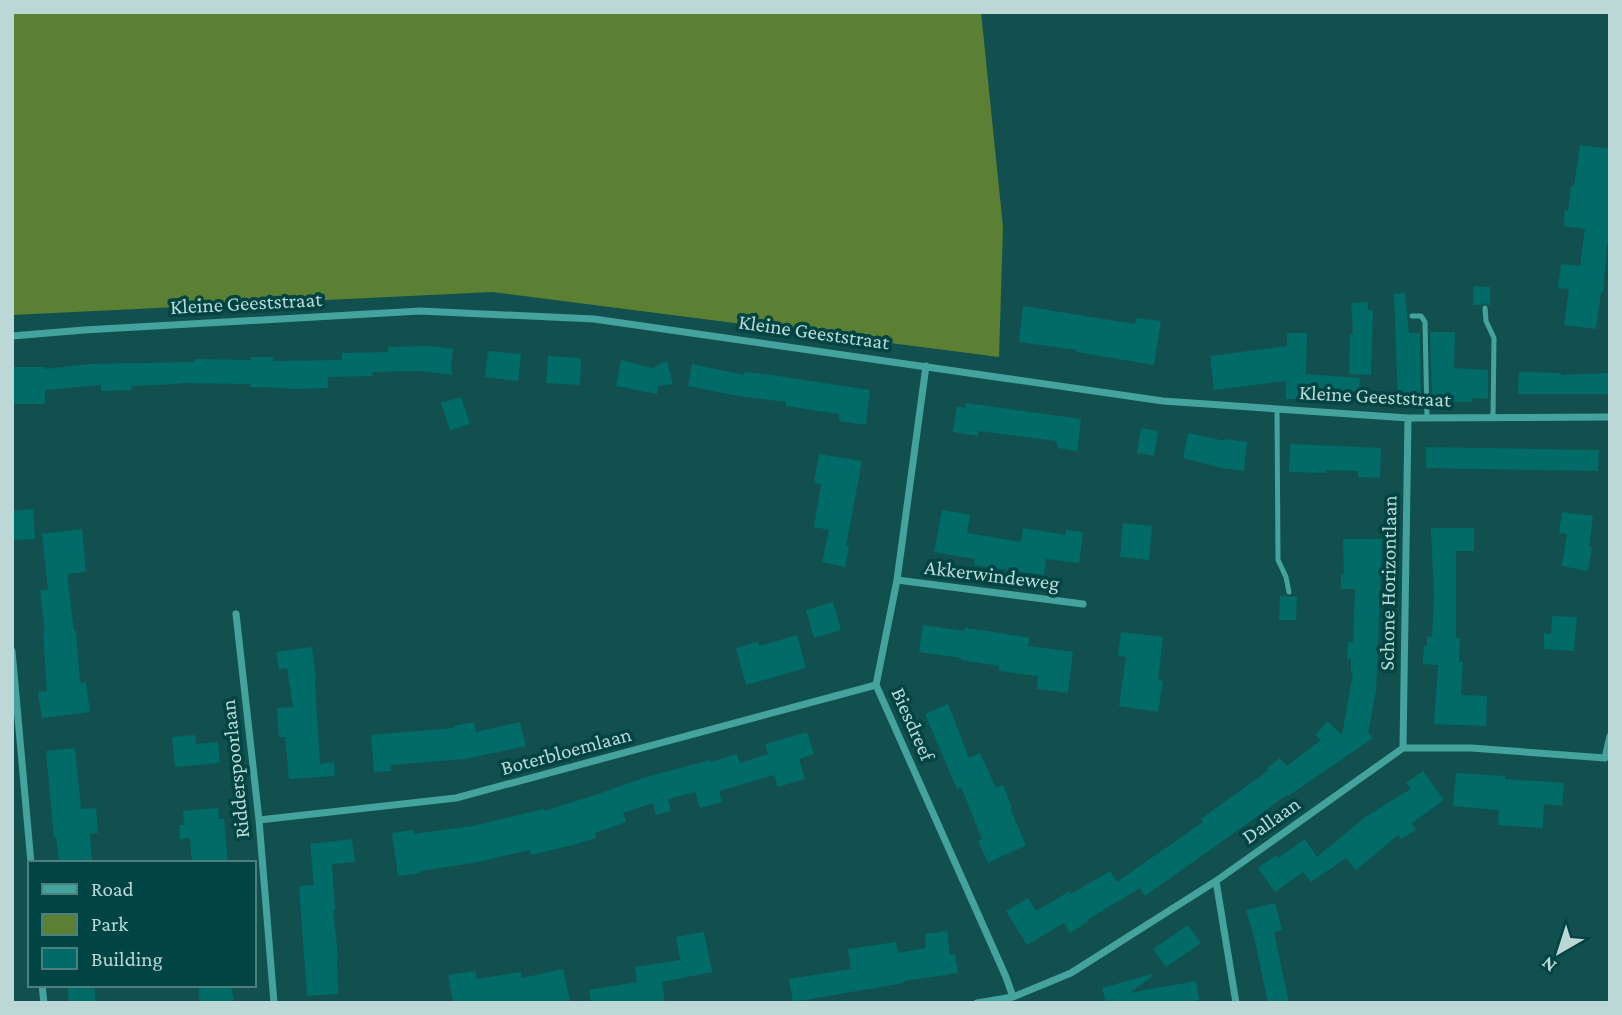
<svg xmlns="http://www.w3.org/2000/svg" width="1622" height="1015" font-family="'Crimson Pro',serif">
<style>
.green{fill:#5b8034}
.building{fill:#016b67}
.lines{fill:none;stroke-linecap:round;stroke-linejoin:round}
.service{stroke:#45a39e;stroke-width:5}
.minor{stroke:#45a39e;stroke-width:7}
.labels{text-anchor:middle;stroke-width:7;stroke-linejoin:round;paint-order:stroke}
.street-label{font-size:21px;fill:#bcd8d6;stroke:#004543}
</style>
<rect width="100%" height="100%" fill="#11504e"/>
<path class="green" d="M12,12h969l22,215 -4,130 -507,-65 -480,23z"/>
<path class="building" d="M1580,145l30,4v84l-3,13 -4,46h-2l-5,37 -32,-4 5,-36 -11,-1 3,-24 19,2 5,-37 -21,-3 1,-16 3,1 3,-25h3z
M1474,286l16,1v19l-5,-3 -5,2h-7z
M1405,293l4,40h11l1,70 -23,1 -4,-110z
M1368,302v8h5l-2,65 -22,-1 1,-40h3l-2,-31z
M1023,306l112,18 1,-6 25,3 -7,44 -77,-13v-2l-58,-8z
M1430,332h25l-1,36 34,2v29l-16,-1v4l-40,-1z
M1287,333h20l-1,41 54,4 -2,24 -53,-3h-19v-18l-72,9 -4,-34 77,-10z
M430,346l23,3 -2,20 2,6 -31,-4 -50,1 1,4 -45,1v11l-39,1v-1l-39,-1v-3l-72,-1v1l-47,2 1,4 -31,1v-6l-56,5v14h-33v-37h33v2l45,-5 105,-2v-3l56,1v-3h22v4l69,-1v-7l46,-1v-5z
M488,351l33,3 -3,27 -33,-4z
M548,356l33,2 -1,27 -34,-2z
M621,360l31,8 15,-7 6,23 -15,2 -1,8 -41,-8z
M692,364l52,11v-3l28,3 98,15 -4,35 -27,-4v-7l-53,-8v-4l-48,-6 -50,-10z
M1519,372l42,1v2l49,-2v21h-92z
M461,397l9,27 -20,6 -9,-27z
M966,403l115,16 -4,32 -19,-3 -2,-7 -78,-10v5l-25,-4 4,-26 8,2z
M1141,428l17,3 -4,25 -17,-3z
M1188,433l37,8v-2l22,3 -3,29 -22,-3 -39,-10z
M1290,444l91,4 -1,30 -22,-1v-6l-32,-1v3l-37,-1z
M1426,447l173,3 -1,21 -172,-3z
M819,454l43,7 -16,85h3l-4,21 -23,-5 7,-32 -15,-3 7,-43 -7,-1z
M33,509l2,30 -23,1v-29z
M942,510l28,5 -3,18 54,9 2,-14 43,7v-5l17,2 -4,31 -33,-4 -2,16 -70,-10 1,-6 -41,-7z
M1562,512l31,4 -4,31h3l-4,24 -26,-5 5,-32 -8,-1z
M1123,523l29,3 -3,34 -29,-3z
M1431,528h43v23h-18v87h4l-1,24h4l-2,33 26,1 -1,30 -52,-2 4,-59 -15,-1 1,-18h3v-10l5,1 2,-41z
M82,529l4,43 -19,2 7,57 2,-1 4,53 6,-1 4,30 -48,6 -4,-26 9,-1 -4,-58h2l-5,-43h8l-6,-56z
M1343,539h39l-6,152 -8,42 5,5 -85,58 -1,-1 -142,101 -5,-8 -53,32 1,2 -18,11 -6,-10 -37,22 -21,-34 22,-13 8,13 34,-20 1,3 39,-23 7,11 86,-60 -2,-3 68,-49 -2,-2 13,-10 7,8 34,-26 -5,-5 11,-14 15,14 11,-62h-2v-14h-4l1,-17h5l2,-53h-14v-15h3z
M1280,595l9,2 8,-1 -1,24h-17z
M833,602l8,28 -27,8 -8,-28z
M1552,616l25,1 -3,34 -30,-2v-16l7,1z
M923,625l41,6 1,-3 23,3 42,7 -2,8 45,6 -5,41 -31,-4 1,-13 -39,-5v-5l-38,-6v-2l-42,-6z
M1121,632l42,5 -5,43 5,1 -5,31 -39,-6 7,-49 -8,-1z
M797,635l9,33 -60,17 -10,-37 22,-6 1,4z
M312,647l4,33h-1l5,84 14,-2 1,14 -46,3 -4,-42h-6l-2,-29 16,-1 -6,-39 -8,1 -3,-17z
M948,704l21,54 11,-5 16,35 7,-3 9,22 -2,1 16,37 -38,18 -10,-22 4,-2 -21,-52 -4,2 -32,-75z
M474,722l2,10 44,-10 6,24 -61,13 -75,6 1,6 -17,1 -3,-37 83,-7v-2z
M807,732l7,22 -15,5 6,20 -27,8 -4,-12 -55,16 3,11 -22,6 -5,-16 -27,7 3,12 -15,4 -3,-12 -30,10 3,9 -31,11 1,5 -23,7 -42,10 -1,-5 -57,13 -53,8v2l-22,3 -6,-43 22,-3v4l58,-8 71,-17 1,2 51,-16 51,-18 64,-17 1,2 26,-8 3,9 28,-9 -3,-10z
M195,735l1,9 22,-2 2,21 -45,4 -3,-30z
M75,748l6,61 15,-1 2,25 -8,1 2,29h-33l-3,-26h-2l-8,-86z
M1423,771l21,29 -32,23 4,7 -15,9 -3,-4 -42,35 -10,-12 -35,24 -8,-10 -28,20 -17,-24 18,-13 2,3 27,-19 12,18 48,-40 46,-28 -5,-6z
M1456,773l49,3v3l59,4 -2,23 -18,-2 -1,24 -45,-3 1,-15 -46,-4z
M218,808l1,11h5l4,44h-36l-2,-25 -10,1 -1,-14h5l-1,-14z
M352,839l3,23 -23,2 3,46h-2l5,45h-1l1,39 -31,2 -8,-110 15,-1 -4,-41z
M1275,903l7,27 -8,2 15,71h-21l-14,-66 -8,-27z
M1188,925l13,18 -35,24 -13,-18z
M947,931l3,24 5,-1 3,19 -54,8v2l-111,19 -4,-23 62,-10 -3,-20 48,-7 2,11 28,-5 -1,-14z
M704,932l8,40 -50,10 3,21h-74l-2,-13 48,-8 -2,-15 45,-7 -4,-23z
M563,969l7,32 -12,2h-105l-5,-28 27,-4 2,8 44,-7 1,6z
M1152,974l1,2 -24,17 67,-12 3,19 -17,3h-76l-4,-15z
M67,985h27l2,18h-27z
M198,985h33l3,18h-34z"/>
<g class="lines">
<path class="service" d="M1485,308l1,13 8,17 -1,80
M1412,316h9l4,6 2,96
M1277,409l1,151 8,17 3,15"/>
<path class="minor" d="M12,336l72,-6 336,-19 174,8 569,82 245,17 202,-1
M926,366l-29,214 -21,105 130,292 7,20
M897,580l186,24
M236,614l23,206 15,183
M12,651l19,212
M1403,748l5,-330
M259,820l197,-22 420,-113
M1216,881l20,122
M42,985l2,18
M977,1003l36,-6 58,-24 145,-92 187,-133h68l134,10 5,-22"/>
</g>
<g class="labels">
<g class="street-label">
<text transform="translate(246 303) rotate(-3)" y="7">Kleine Geeststraat</text>
<text transform="translate(814 332) rotate(8)" y="7">Kleine Geeststraat</text>
<text transform="translate(1375 396) rotate(3)" y="7">Kleine Geeststraat</text>
<text transform="translate(992 575) rotate(7)" y="7">Akkerwindeweg</text>
<text transform="translate(1388 583) rotate(-89)" y="7">Schone Horizontlaan</text>
<text transform="translate(913 724) rotate(66)" y="7">Biesdreef</text>
<text transform="translate(566 751) rotate(-15)" y="7">Boterbloemlaan</text>
<text transform="translate(235 769) rotate(-96)" y="7">Ridderspoorlaan</text>
<text transform="translate(1271 820) rotate(-35)" y="7">Dallaan</text>
</g>
</g>
<rect width="1622" height="1015" fill="none" stroke="#bcd8d6" stroke-width="28"/>
<rect x="28" y="861" width="228" height="126" fill="#004543" stroke="#4b807e" stroke-width="2"/>
<rect x="42" y="884" width="35" height="10" fill="#45a39e" stroke="#4b807e" stroke-width="2"/>
<text x="91" y="896" font-size="21" fill="#bcd8d6">Road</text>
<rect x="42" y="914" width="35" height="21" fill="#5b8034" stroke="#4b807e" stroke-width="2"/>
<text x="91" y="931" font-size="21" fill="#bcd8d6">Park</text>
<rect x="42" y="948" width="35" height="21" fill="#016b67" stroke="#4b807e" stroke-width="2"/>
<text x="91" y="966" font-size="21" fill="#bcd8d6">Building</text>
<g transform="translate(1559 952) rotate(219)" stroke="#004543" stroke-width="5" paint-order="stroke">
<path d="M0-5L12 26L0 18L-12 26Z" fill="#bcd8d6"/>
<text y="-10" font-size="19" font-weight="bold" text-anchor="middle" fill="#bcd8d6">N</text>
</g>
</svg>
